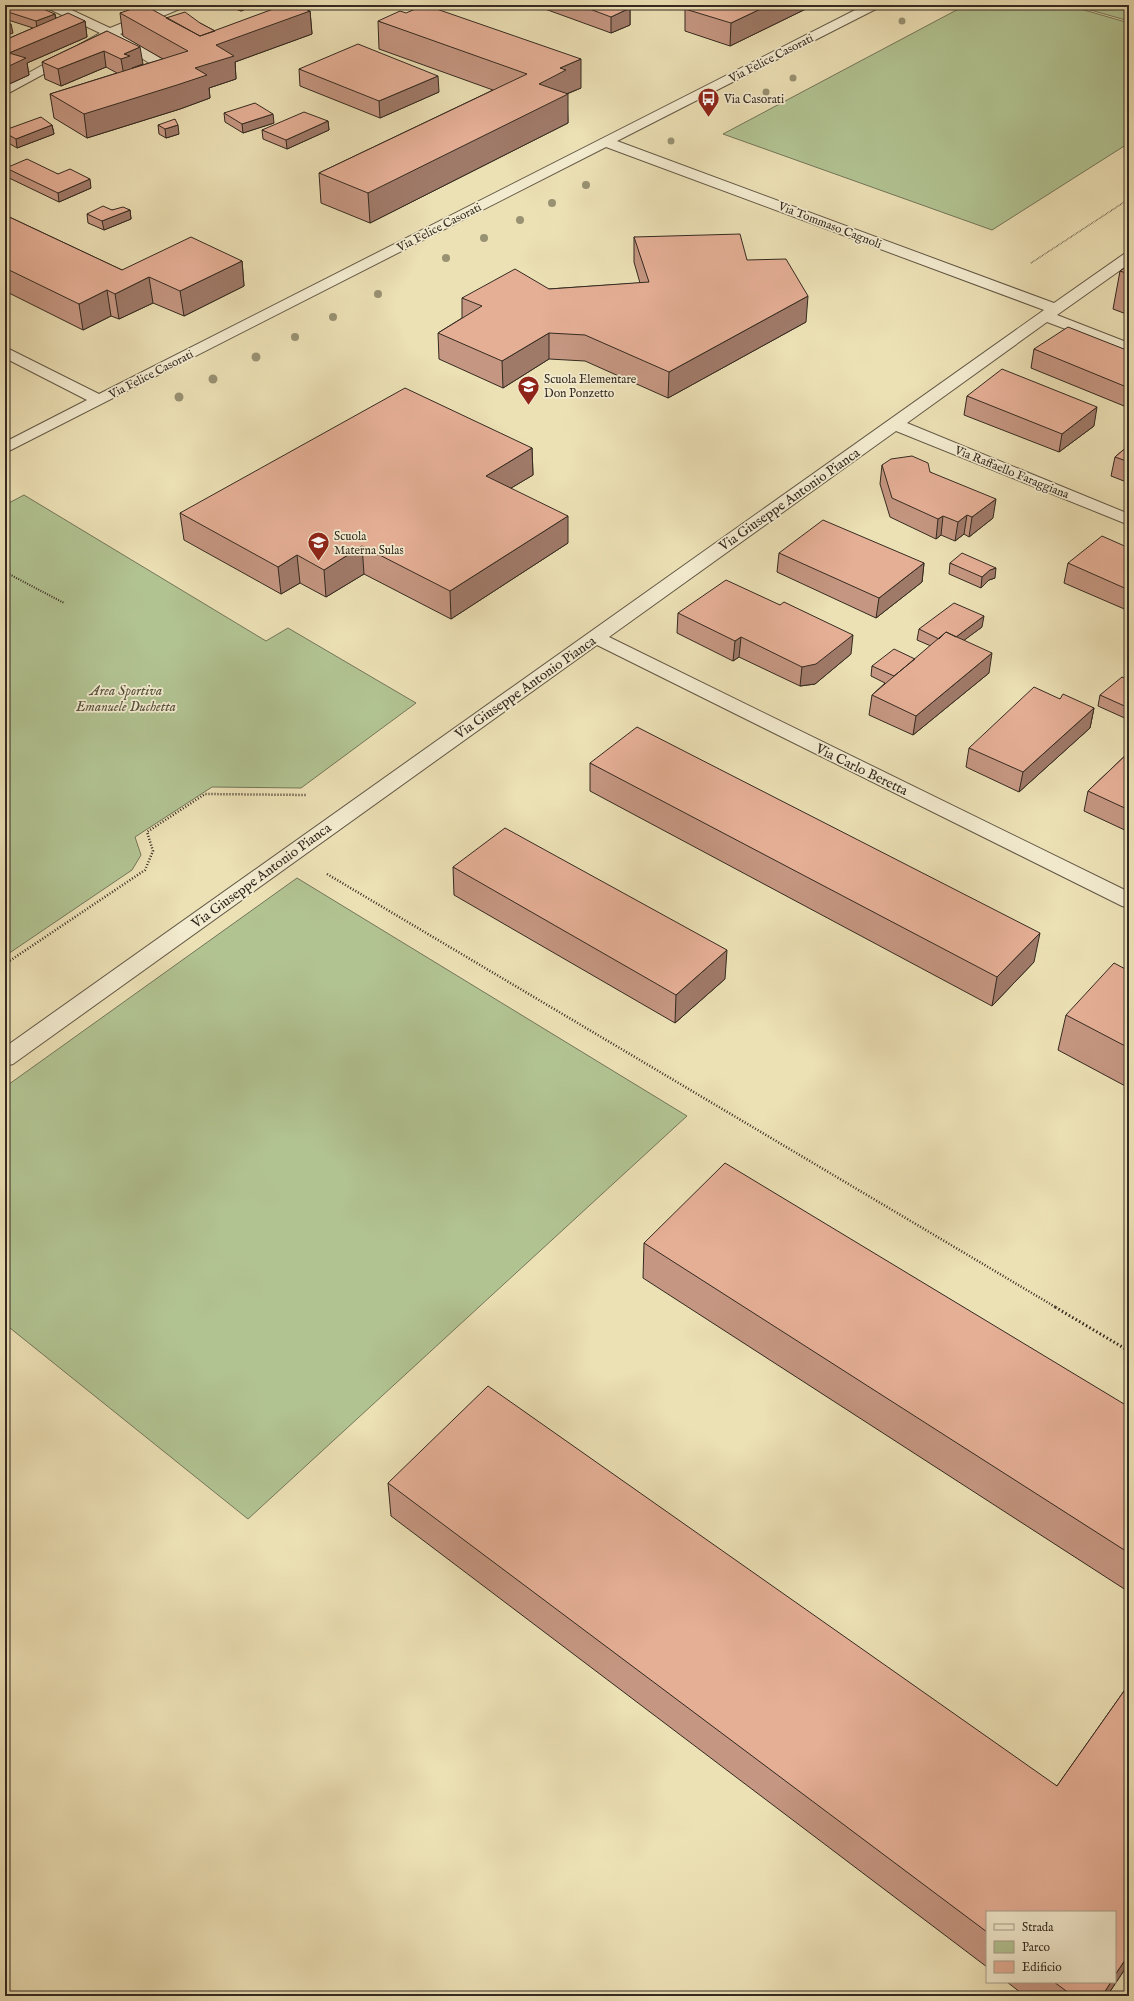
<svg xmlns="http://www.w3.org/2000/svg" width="1134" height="2001" font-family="'IM FELL English',serif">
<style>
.green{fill:#b2c392;stroke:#737659}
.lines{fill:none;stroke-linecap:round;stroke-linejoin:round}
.minor-casing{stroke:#625845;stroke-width:2}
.path-far3{stroke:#342a20;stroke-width:1.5;stroke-dasharray:0.5 1;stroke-linecap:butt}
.path-far2{stroke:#342a20;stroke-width:2;stroke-dasharray:1 1.5;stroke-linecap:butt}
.path-far1{stroke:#342a20;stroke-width:2.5;stroke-dasharray:1 2;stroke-linecap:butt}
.path{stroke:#342a20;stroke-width:3;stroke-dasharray:1.5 2.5;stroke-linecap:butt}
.minor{fill:#f3ebcf;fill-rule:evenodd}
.tree{fill:#989172}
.wall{fill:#c59681;stroke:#342a20}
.shaded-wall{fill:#a07a69;stroke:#342a20}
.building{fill:#e5af96;stroke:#342a20}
.labels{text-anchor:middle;stroke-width:3.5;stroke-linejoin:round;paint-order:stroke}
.far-street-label{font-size:12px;fill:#342a20;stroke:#f3ebcf}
.far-poi-label{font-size:12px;fill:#342a20;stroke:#f3ebcf;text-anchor:start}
.street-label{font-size:14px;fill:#342a20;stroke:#f3ebcf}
.park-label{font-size:14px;font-style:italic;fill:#54503c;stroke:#f3ebcf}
</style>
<rect width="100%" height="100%" fill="#ece0b5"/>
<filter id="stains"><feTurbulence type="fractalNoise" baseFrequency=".005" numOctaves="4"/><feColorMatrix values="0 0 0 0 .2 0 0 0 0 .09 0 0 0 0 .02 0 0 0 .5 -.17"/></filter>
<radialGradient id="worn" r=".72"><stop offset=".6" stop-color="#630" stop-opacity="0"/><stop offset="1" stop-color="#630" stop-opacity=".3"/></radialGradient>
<path class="green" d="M966,5h101l62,18v120l-137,87 -269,-96z
M1073,5h56v16z
M24,495l242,146 22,-13 128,75 -115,85 -89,-1 -77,50 6,18 -9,15 -127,86v-451z
M297,878l390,238 -439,403 -243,-195v-237z"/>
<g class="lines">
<defs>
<path id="minor" d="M45,5h16l49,23 57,-23h17l-2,3 -62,26 47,28 1,3 -1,3h-10l-47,-30 -105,57v-9l95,-53 -53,-25z
M865,5h15l-2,3 -261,133 437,162 70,-49 5,-1v11l-72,51 72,28v10l-82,-31 -140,101 222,91v11l-233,-94 -287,206 520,255v16l-7,-2 -525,-261 -584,419 -8,2v-19l1039,-737 -438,-163 -601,306v-11l82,-42 -82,-42v-11l94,47z"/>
</defs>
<use href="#minor" class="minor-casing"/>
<path class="path-far3" d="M1031,263l98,-64"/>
<path class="path-far2" d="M5,572l59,31"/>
<path class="path-far1" d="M327,874l730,434
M5,964l140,-94 8,-19 -6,-19 58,-38 102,1"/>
<path class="path" d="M1055,1307l74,44"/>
<use href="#minor" class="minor"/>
</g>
<g class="tree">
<circle cx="902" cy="21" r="3.5"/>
<circle cx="793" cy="78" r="3.5"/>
<circle cx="766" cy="92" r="3.5"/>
<circle cx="671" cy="141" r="3.5"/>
<circle cx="586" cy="185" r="4"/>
<circle cx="552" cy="203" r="4"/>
<circle cx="520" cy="220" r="4"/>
<circle cx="484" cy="238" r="4"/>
<circle cx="446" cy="258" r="4"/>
<circle cx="378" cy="294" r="4"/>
<circle cx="333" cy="317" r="4"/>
<circle cx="295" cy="337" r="4"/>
<circle cx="256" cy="357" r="4.5"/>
<circle cx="213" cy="379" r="4.5"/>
<circle cx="179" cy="397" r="4.5"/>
</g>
<path class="wall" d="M5,5l50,9 1,4 29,3 2,16 -60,26 2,12 -24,11v-46l28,-12 -28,-9z
M224,5h31l-14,6z
M258,5h54v2l-5,3 3,1 2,23 -77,28 1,17 -27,9 1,10 -30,11 -93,29 -33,-20 -4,-24 67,-21 -11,-6 -45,19 -16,-7 -3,-17 65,-31 36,33 -11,4 31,-9 -40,-23 -3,-23 46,5 34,5 15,8 57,-21z
M534,5h87l9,3v17l-19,8z
M814,5l-84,41 -45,-15v-22z
M378,21l203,67 -14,6 1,29 -198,100 -49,-20 -2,-30 174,-83 -114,-41z
M299,69l140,23 -59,26 -80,-32z
M224,113l50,10 -31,10 -18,-11z
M328,121l1,9 -42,19 -24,-10 -1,-9z
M52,125l2,9 -37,14 -12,-7v-11z
M158,125l21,9 -13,4 -7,-4z
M6,168l52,6 33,14 -32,14 -52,-25z
M112,210h18l1,9 -27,11 -16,-7 -1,-9z
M5,215l117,55 120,-9 2,25 -60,30 -31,-13 -34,16 -8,-3 -28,14 -78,-39z
M634,237l113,23 59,62 -138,76 -83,-37 -36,-2 -46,29 -64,-29 -1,-26 24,-15v-20l87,-9 91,-6 -6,-21z
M1129,265v50l-16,-6 7,-38z
M1034,349l95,2v57l-98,-40z
M967,396l127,30 -35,26 -95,-37z
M1129,445v38l-18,-7 4,-19z
M532,448l1,27 -22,13 57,55 -117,76 -87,-45 -38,23 -26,-14 -19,11 -97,-54 -4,-27z
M882,465l48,7 63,46 -24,19 -5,-3 -9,7 -14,-6 -5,4 -46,-22 -10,-33z
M1129,548v63l-65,-28 4,-20z
M779,553l145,10 -2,19 -46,36 -99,-46z
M950,563l45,15 -6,2 -8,8 -32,-14z
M780,605l71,49 -36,30 -15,2 -61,-29 -6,4 -56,-28 1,-20z
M982,627l-18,13 25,33 -76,62 -44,-20 3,-20 13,-12 -14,-7 1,-10 43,-7 16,-13 -14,-6 2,-11z
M1129,680v40l-31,-14 2,-11z
M1060,699l34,9 -4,20 -71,64 -53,-25 3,-19z
M1129,752v80l-45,-21 4,-20z
M590,763l444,199 -42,44 -402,-215z
M453,867l272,112 -50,44 -221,-128z
M1129,971v117l-71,-38 8,-35z
M644,1243l485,164v185l-486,-314z
M388,1483l669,303 72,-102v279l-22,33h-82l-18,-14h108l-128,-70v55l-596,-451z"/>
<path class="shaded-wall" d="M241,5h14l-14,6z
M290,5h22v2l-21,9z
M769,5h45l-84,41 1,-23z
M630,8v17l-19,8v-16z
M310,11l2,23 -77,28 1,17 -27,9 1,10 -30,11 -93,29 -3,-24 123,-72z
M55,14l1,9 -19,6 -1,-8z
M85,21l2,16 -60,26 2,12 -24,11v-18l4,-15z
M11,24l2,9 -8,3v-9z
M140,47l3,17 -11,4 -8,8 -3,-17 3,-5z
M104,51l2,16 -45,19 -3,-17z
M581,59v29l-15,6h2v29l-198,100 -2,-30 171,-109 21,-16z
M438,76l1,16 -59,26 -1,-17z
M273,114l1,9 -31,10 -1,-9z
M328,121l1,9 -42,19 -1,-9z
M52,125l2,9 -37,14 -1,-9z
M178,125l1,9 -13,4 -1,-9z
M90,179l1,9 -32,14 -1,-9z
M130,210l1,9 -27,11 -2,-9z
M242,261l2,25 -60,30 -4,-25z
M149,277l4,26 -34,16 -4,-25z
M107,290l4,26 -28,14 -4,-26z
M808,296l-2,26 -138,76 1,-26z
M549,333v26l-46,29 -1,-27z
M1097,407l-3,19 -35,26 3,-18z
M532,448l1,27 -47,28v-27z
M996,499l-3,19 -24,19 3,-20z
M967,515l-3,19 -9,7 3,-19z
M568,516v27l-117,76 -1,-28z
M943,516l-2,19 -5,4 2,-20z
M362,546l2,28 -38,23 -2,-27z
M297,555l3,28 -19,11 -3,-27z
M924,563l-2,19 -46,36 3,-20z
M996,568l-1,10 -6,2 -8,8 1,-11 8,-7z
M984,616l-2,11 -35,26 1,-10z
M853,635l-2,19 -36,30 -15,2 2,-19z
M741,637l-2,20 -6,4 2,-20z
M992,653l-3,20 -76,62 3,-19z
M1094,708l-4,20 -71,64 4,-20z
M1040,933l-6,29 -42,44 5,-29z
M727,950l-2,29 -50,44 1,-28z
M1129,1954v9l-22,33h-5l9,-14h4v-7z"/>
<path class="building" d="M5,5h29l21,9 -19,7 -31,-10z
M144,5l56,31 84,-31h12l14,6 -94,34 18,11 -39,12 12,7 -30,10 -93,29 -34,-20 138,-43 -68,-38z
M425,5l156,54 -21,9 6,2 -27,14 29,10 -200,99 -49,-20 208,-99 -149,-53 22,-10 6,2z
M579,5h42l9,3 -19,9z
M692,5h77l-38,18 -46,-14z
M185,12l15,11 15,8 -15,5 -34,-18z
M68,13l17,8 -76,32 17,5 -21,10v-28z
M5,22l6,2 -6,3z
M107,31l33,16 -16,7 6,2 -9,3 -17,-8 -46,18 -16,-7z
M358,44l80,32 -59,25 -80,-32z
M255,103l18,11 -31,10 -18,-11z
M304,112l24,9 -42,19 -24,-10z
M41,117l11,8 -36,14 -11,-6v-3z
M175,119l3,6 -13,4 -7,-4z
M27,159l31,15 12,-5 20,10 -32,14 -52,-25z
M103,206l9,4 11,-3 7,3 -28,11 -15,-7z
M5,215l117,55 69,-33 51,24 -62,30 -31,-14 -34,17 -8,-4 -28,14 -74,-36z
M740,234l7,26 39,-1 22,37 -139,76 -84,-37 -36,-2 -47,28 -64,-28 44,-27 -20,-8 53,-29 34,20 100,-7 -15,-45z
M1129,265v9l-9,-3z
M1068,327l61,24v37l-95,-39z
M1002,369l95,38 -35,27 -95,-38z
M405,388l127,60 -46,28 82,40 -118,75 -88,-45 -38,24 -27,-15 -19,12 -98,-54z
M1129,445v17l-14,-5z
M912,456l16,7 2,9 66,27 -24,18 -5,-2 -9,7 -15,-6 -5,3 -46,-21 -10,-33 9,-6z
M823,520l101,43 -45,35 -100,-45z
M1102,536l27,12v42l-61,-27z
M962,553l34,15 -6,2 -8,7 -32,-14z
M726,580l54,25 4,-3 69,33 -37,29 -14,3 -61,-30 -6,4 -57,-28z
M954,603l30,13 -28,21 -10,-5 -7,7 -20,-10z
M946,632l46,21 -76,63 -44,-21z
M894,649l21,10 -21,17 -22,-10z
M1122,677l7,3v28l-29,-13z
M1034,687l26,12 3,-5 31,14 -71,64 -54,-24z
M637,727l403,206 -43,44 -407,-214z
M1129,752v58l-41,-19z
M505,828l222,122 -51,45 -223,-128z
M1114,963l15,8v77l-63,-33z
M725,1163l404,244v146l-485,-310z
M488,1386l569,400 72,-102v270l-14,21v-63h-128v20l-599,-449z
M1054,1982h57l-9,14h-29z"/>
<defs>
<symbol id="bus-pin" viewBox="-11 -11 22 30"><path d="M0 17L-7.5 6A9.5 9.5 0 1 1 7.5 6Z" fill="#8f2418" stroke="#f3ebcf"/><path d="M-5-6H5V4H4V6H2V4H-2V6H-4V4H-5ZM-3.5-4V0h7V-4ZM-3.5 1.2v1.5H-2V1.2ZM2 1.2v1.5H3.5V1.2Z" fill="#fff"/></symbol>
<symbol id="school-pin" viewBox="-11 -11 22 30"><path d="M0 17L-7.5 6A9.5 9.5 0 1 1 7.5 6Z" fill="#8f2418" stroke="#f3ebcf"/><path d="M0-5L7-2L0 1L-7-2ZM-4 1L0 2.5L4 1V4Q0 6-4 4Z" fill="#fff"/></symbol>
</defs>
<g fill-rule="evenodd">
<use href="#bus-pin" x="696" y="86" width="25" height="34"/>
<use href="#school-pin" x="516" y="374" width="25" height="34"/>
<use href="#school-pin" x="306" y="530" width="25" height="34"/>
</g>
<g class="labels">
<g class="far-street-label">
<text transform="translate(771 58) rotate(-27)" y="4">Via Felice Casorati</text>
<text transform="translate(830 225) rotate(21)" y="4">Via Tommaso Cagnoli</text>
<text transform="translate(439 227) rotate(-27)" y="4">Via Felice Casorati</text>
<text transform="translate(151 374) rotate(-27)" y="4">Via Felice Casorati</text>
<text transform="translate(1012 472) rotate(22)" y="4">Via Raffaello Faraggiana</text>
</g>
<g class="far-poi-label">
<text x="724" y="103">Via Casorati</text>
<text x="544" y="383">Scuola Elementare<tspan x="544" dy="14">Don Ponzetto</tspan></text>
<text x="334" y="540">Scuola<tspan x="334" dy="14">Materna Sulas</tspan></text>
</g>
<g class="street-label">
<text transform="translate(789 499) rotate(-35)" y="5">Via Giuseppe Antonio Pianca</text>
<text transform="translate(525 687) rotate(-35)" y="5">Via Giuseppe Antonio Pianca</text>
<text transform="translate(862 769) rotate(26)" y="5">Via Carlo Beretta</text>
<text transform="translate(261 875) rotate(-36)" y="5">Via Giuseppe Antonio Pianca</text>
</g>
<g class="park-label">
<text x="126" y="695">Area Sportiva<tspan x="126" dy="16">Emanuele Duchetta</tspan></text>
</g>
</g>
<rect width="1134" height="2001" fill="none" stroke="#ece0b5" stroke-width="20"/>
<rect x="6" y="6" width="1122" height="1989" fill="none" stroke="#342a20" stroke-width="2"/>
<rect x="10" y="10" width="1114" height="1981" fill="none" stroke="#342a20"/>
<rect x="986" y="1911" width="130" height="72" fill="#f3ebcf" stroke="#a79e89"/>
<rect x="994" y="1924" width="20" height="6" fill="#f3ebcf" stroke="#a79e89"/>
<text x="1022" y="1931" font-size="12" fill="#342a20">Strada</text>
<rect x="994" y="1941" width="20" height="12" fill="#b2c392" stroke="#a79e89"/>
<text x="1022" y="1951" font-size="12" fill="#342a20">Parco</text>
<rect x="994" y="1961" width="20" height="12" fill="#e5af96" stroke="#a79e89"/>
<text x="1022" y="1971" font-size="12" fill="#342a20">Edificio</text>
<rect width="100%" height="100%" filter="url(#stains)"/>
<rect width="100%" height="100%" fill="url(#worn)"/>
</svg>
